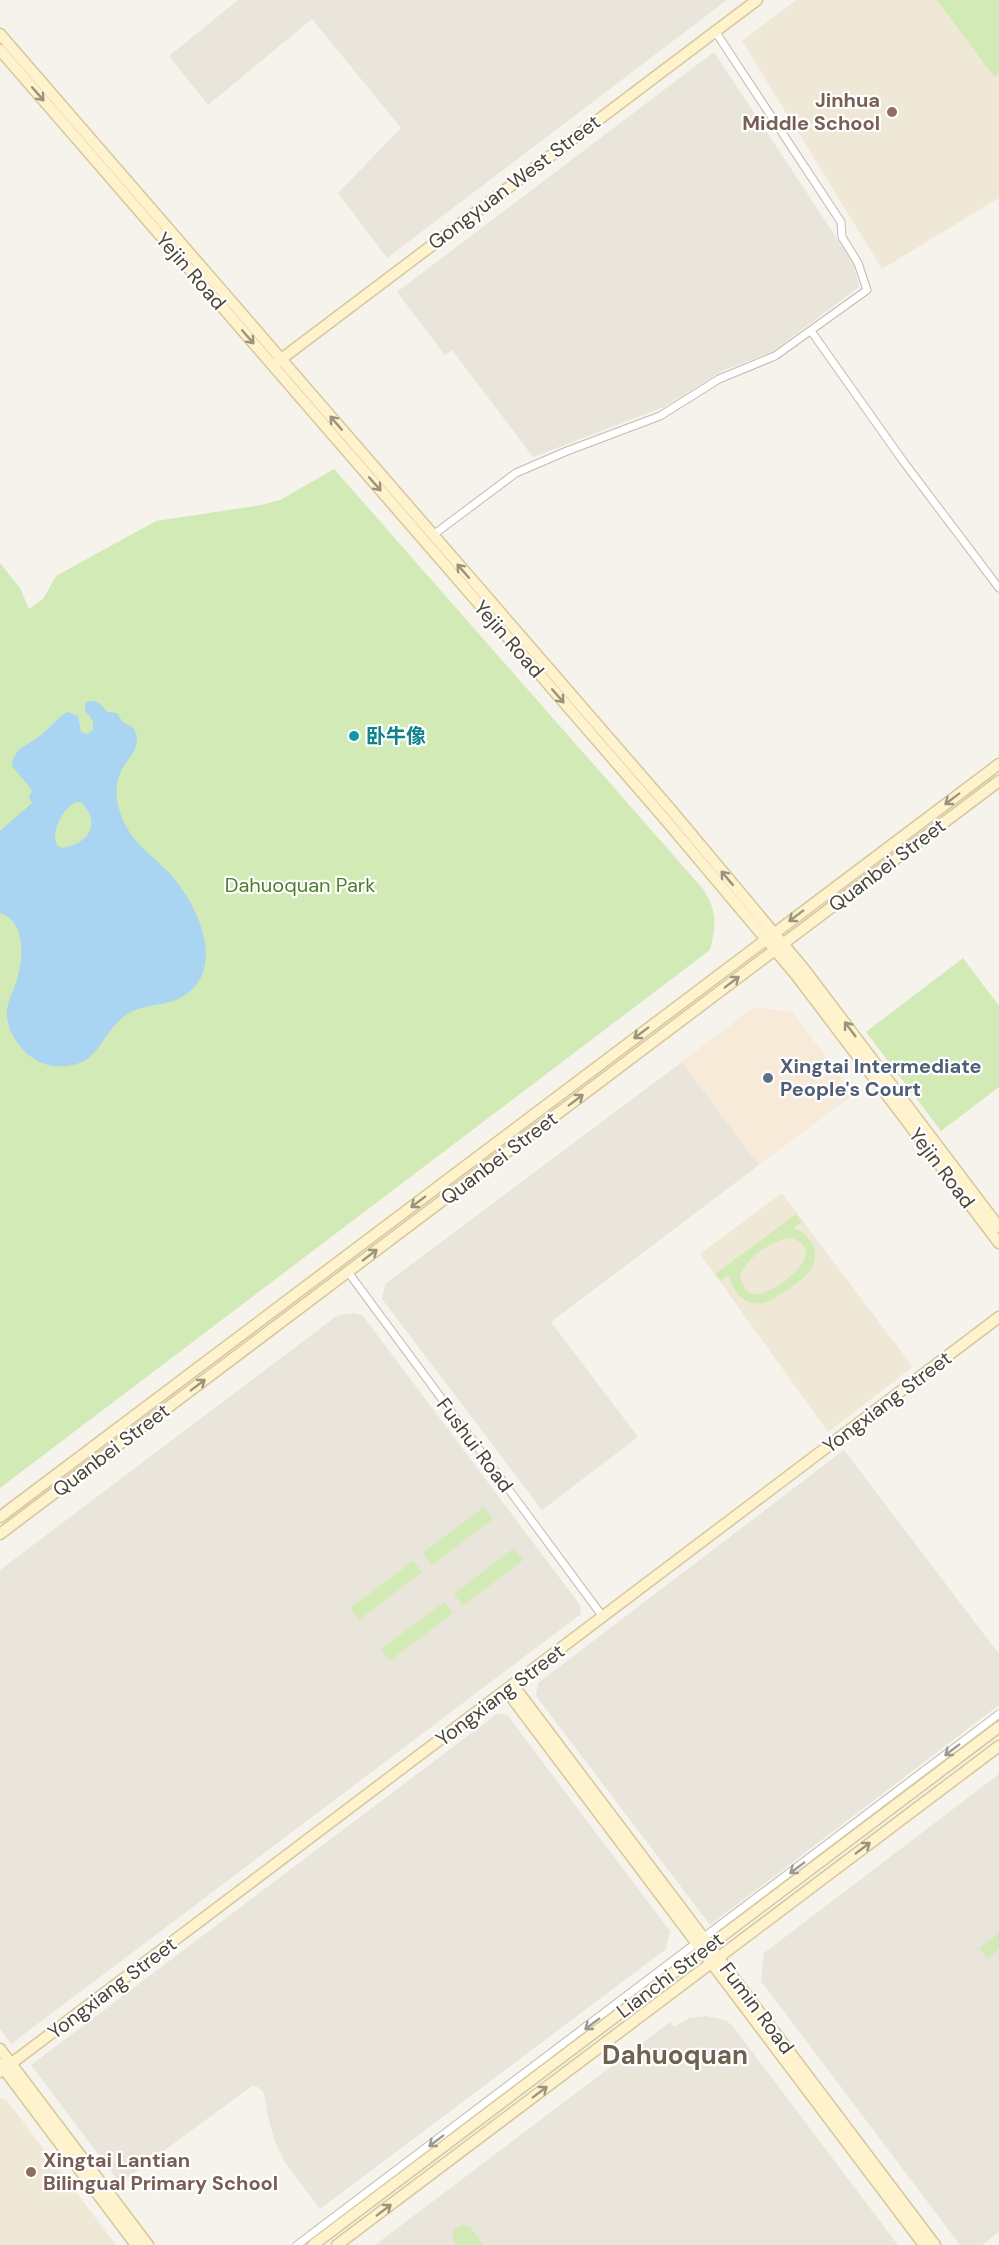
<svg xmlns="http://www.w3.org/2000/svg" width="999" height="2245" font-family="'DM Sans','Noto Sans SC',sans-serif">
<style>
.residential{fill:#eae5da}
.commercial{fill:#f7ead8}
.education{fill:#efe8d6}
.green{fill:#d2eab5;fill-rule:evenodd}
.water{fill:#a9d4f2;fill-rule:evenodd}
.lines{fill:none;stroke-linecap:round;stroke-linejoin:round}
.street-casing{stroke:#c2bbae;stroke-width:9}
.secondary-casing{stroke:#d6c79b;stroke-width:13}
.street{stroke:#fff;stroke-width:7}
.secondary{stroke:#fff3cd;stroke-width:10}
.oneway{stroke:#9c937c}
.oneway2{stroke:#9c9892}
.education-dot{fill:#8d6e63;stroke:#fff;stroke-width:2}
.culture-dot{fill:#0f9aa8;stroke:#fff;stroke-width:2}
.service-dot{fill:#5c6f8a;stroke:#fff;stroke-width:2}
.labels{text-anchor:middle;stroke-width:4.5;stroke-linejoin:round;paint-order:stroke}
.education-label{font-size:20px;font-weight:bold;fill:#785e54;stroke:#fff;text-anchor:end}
.street-label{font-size:20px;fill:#4b4439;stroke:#fff}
.culture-label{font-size:20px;font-weight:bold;fill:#0d838f;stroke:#fff;text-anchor:start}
.park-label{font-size:20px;fill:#4a7f2a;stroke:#fff}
.service-label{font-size:20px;font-weight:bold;fill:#4e5e75;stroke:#fff;text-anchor:start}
.district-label{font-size:26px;font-weight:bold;fill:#6e6250;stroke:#fff}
</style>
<rect width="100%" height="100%" fill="#f6f3ec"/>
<path class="residential" d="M238,0h489l-340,258 -49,-65 63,-65 -89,-109 -104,86 -39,-49z
M714,52l139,211 6,24 -90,67 -45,16 -60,37 -131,50 -81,-107 -7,5 -48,-63z
M682,1062l77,103 -208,157 87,115 -96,73 -160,-211 3,-15z
M355,1313l8,3 217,289 1,9 -570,430 -11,-15v-459l338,-255z
M844,1450l155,204v51l-289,220 -174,-229 2,-13z
M498,1713l10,3 162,215 -4,18 -346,260 -34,-45 -11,-22 -7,-25 -4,-24 -6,-6 -6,-1 -132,97 -89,-118z
M999,1774v458l-17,13h-22l-199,-264 3,-28z
M706,2016l18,4 8,5 166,220h-523l295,-223 4,5 15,-9z"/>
<path class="commercial" d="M754,1007l38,5 62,82 -95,71 -77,-103z"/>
<path class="education" d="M796,0h203v198l-117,71 -140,-228z
M782,1193l131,174 -85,65 -128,-178z
M0,2098l6,1 110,146h-116z"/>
<path class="green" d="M937,0h62v74l-5,3z
M334,469l369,420c15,23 13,36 7,61l-710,538v-925l20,25 9,21 14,-10 13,-23 100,-55 106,-16 20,-6z
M963,958l36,48v81l-58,44 -75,-99z
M796,1214l6,8 -9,6c17,6 29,24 18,41 -5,8 -14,13 -21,19 -7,4 -13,10 -20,13 -21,9 -37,-6 -41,-26l-8,6 -6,-7zM791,1238c42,13 -17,56 -34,56 -5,0 -8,-2 -12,-5l-5,-12c2,-16 36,-40 51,-39z
M484,1507l9,12 -61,46 -9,-12z
M514,1548l9,12 -60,46 -9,-12z
M413,1561l9,11 -63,48 -9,-12z
M444,1602l9,11 -63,48 -9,-12z
M999,1933v16l-12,10 -8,-11z
M462,2225l8,2 14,18h-29l-2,-7 1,-9z"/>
<path class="water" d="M94,701l5,2 8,9 10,1c2,3 4,8 8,10 4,3 7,2 10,8 8,18 -12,30 -16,45 -4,11 -3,25 1,36 10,31 30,40 50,62 28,30 58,96 12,123 -17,10 -39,6 -56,18 -17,11 -23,32 -39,44 -9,7 -28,9 -39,6 -22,-6 -43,-31 -41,-55 1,-10 7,-20 10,-30 6,-22 10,-58 -17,-67v-82l32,-28 -3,-6 3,-7 -20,-24c1,-19 18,-21 29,-31 10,-8 16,-17 26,-23l11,4 3,16 6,2 6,-4v-8c-3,-8 -11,-10 -7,-20zM76,802l6,1c20,22 6,41 -20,45l-4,-2c-9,-13 5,-38 18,-44z"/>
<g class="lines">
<defs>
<path id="street" d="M811,331l92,130 96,127
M433,535l83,-62 51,-22 93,-35 59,-37 56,-23 92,-66 -9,-27 -16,-26 -1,-15 -126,-191
M348,1272l255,345
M297,2245l702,-531"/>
<path id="secondary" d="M0,34l672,777 132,158 195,258
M0,50l664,768 132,157 203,268
M276,363l481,-363
M0,1517l999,-753
M0,1534l999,-753
M513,1685l422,560
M506,1690l418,555
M0,2049l148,196
M0,2064l136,181
M0,2072l999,-755
M313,2245l686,-518
M337,2245l662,-499"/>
</defs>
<use href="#street" class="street-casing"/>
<use href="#secondary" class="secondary-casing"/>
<use href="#street" class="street"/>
<use href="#secondary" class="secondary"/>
</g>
<defs><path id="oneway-shaft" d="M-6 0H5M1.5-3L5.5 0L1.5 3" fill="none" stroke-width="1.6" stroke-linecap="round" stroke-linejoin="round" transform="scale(1.5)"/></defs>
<g class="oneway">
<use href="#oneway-shaft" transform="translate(38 94) rotate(49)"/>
<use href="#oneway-shaft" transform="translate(248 337) rotate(49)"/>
<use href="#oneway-shaft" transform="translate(336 423) rotate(-131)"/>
<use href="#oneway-shaft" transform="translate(375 484) rotate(49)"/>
<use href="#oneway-shaft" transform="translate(463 571) rotate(-131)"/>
<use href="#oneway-shaft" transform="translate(558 696) rotate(49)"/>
<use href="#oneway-shaft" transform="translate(952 799) rotate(143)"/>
<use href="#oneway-shaft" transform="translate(727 878) rotate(-130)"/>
<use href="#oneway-shaft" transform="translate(796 916) rotate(143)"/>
<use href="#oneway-shaft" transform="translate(732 982) rotate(-37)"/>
<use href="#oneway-shaft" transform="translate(850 1029) rotate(-127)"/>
<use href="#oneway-shaft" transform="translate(641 1033) rotate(143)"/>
<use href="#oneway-shaft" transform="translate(576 1100) rotate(-37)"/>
<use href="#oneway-shaft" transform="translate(418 1202) rotate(143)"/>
<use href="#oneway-shaft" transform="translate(370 1255) rotate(-37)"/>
<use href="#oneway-shaft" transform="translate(198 1385) rotate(-37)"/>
<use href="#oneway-shaft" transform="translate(863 1848) rotate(-37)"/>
<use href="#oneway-shaft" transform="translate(540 2092) rotate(-37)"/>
<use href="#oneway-shaft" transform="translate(384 2210) rotate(-37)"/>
</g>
<g class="oneway2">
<use href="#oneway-shaft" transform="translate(952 1750) rotate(143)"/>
<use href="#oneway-shaft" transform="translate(797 1868) rotate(143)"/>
<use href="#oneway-shaft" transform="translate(592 2024) rotate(143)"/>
<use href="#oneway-shaft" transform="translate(436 2141) rotate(143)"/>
</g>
<g class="education-dot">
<circle cx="892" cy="112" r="6"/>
<circle cx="31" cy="2172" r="6"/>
</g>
<circle class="culture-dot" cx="354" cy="736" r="6"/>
<circle class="service-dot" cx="768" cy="1078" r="6"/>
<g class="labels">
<g class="education-label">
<text x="880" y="107">Jinhua<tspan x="880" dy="23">Middle School</tspan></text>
<text x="43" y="2167" text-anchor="start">Xingtai Lantian<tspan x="43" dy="23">Bilingual Primary School</tspan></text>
</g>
<g class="street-label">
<text transform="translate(514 182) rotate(-37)" y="7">Gongyuan West Street</text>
<text transform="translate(191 271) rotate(49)" y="7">Yejin Road</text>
<text transform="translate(509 639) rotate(49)" y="7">Yejin Road</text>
<text transform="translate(887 865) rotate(-37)" y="7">Quanbei Street</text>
<text transform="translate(499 1158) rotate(-37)" y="7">Quanbei Street</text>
<text transform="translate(942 1168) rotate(53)" y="7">Yejin Road</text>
<text transform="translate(887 1402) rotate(-37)" y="7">Yongxiang Street</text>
<text transform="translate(475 1445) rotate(53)" y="7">Fushui Road</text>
<text transform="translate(111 1450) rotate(-37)" y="7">Quanbei Street</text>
<text transform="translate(500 1695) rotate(-37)" y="7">Yongxiang Street</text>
<text transform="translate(670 1975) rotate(-37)" y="7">Lianchi Street</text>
<text transform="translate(112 1988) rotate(-37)" y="7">Yongxiang Street</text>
<text transform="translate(757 2008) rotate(53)" y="7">Fumin Road</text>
</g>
<g class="culture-label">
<text x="366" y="743">卧牛像</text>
</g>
<g class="park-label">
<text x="300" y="892">Dahuoquan Park</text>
</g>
<g class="service-label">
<text x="780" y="1073">Xingtai Intermediate<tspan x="780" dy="23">People's Court</tspan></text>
</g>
<g class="district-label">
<text x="675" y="2064">Dahuoquan</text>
</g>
</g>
</svg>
